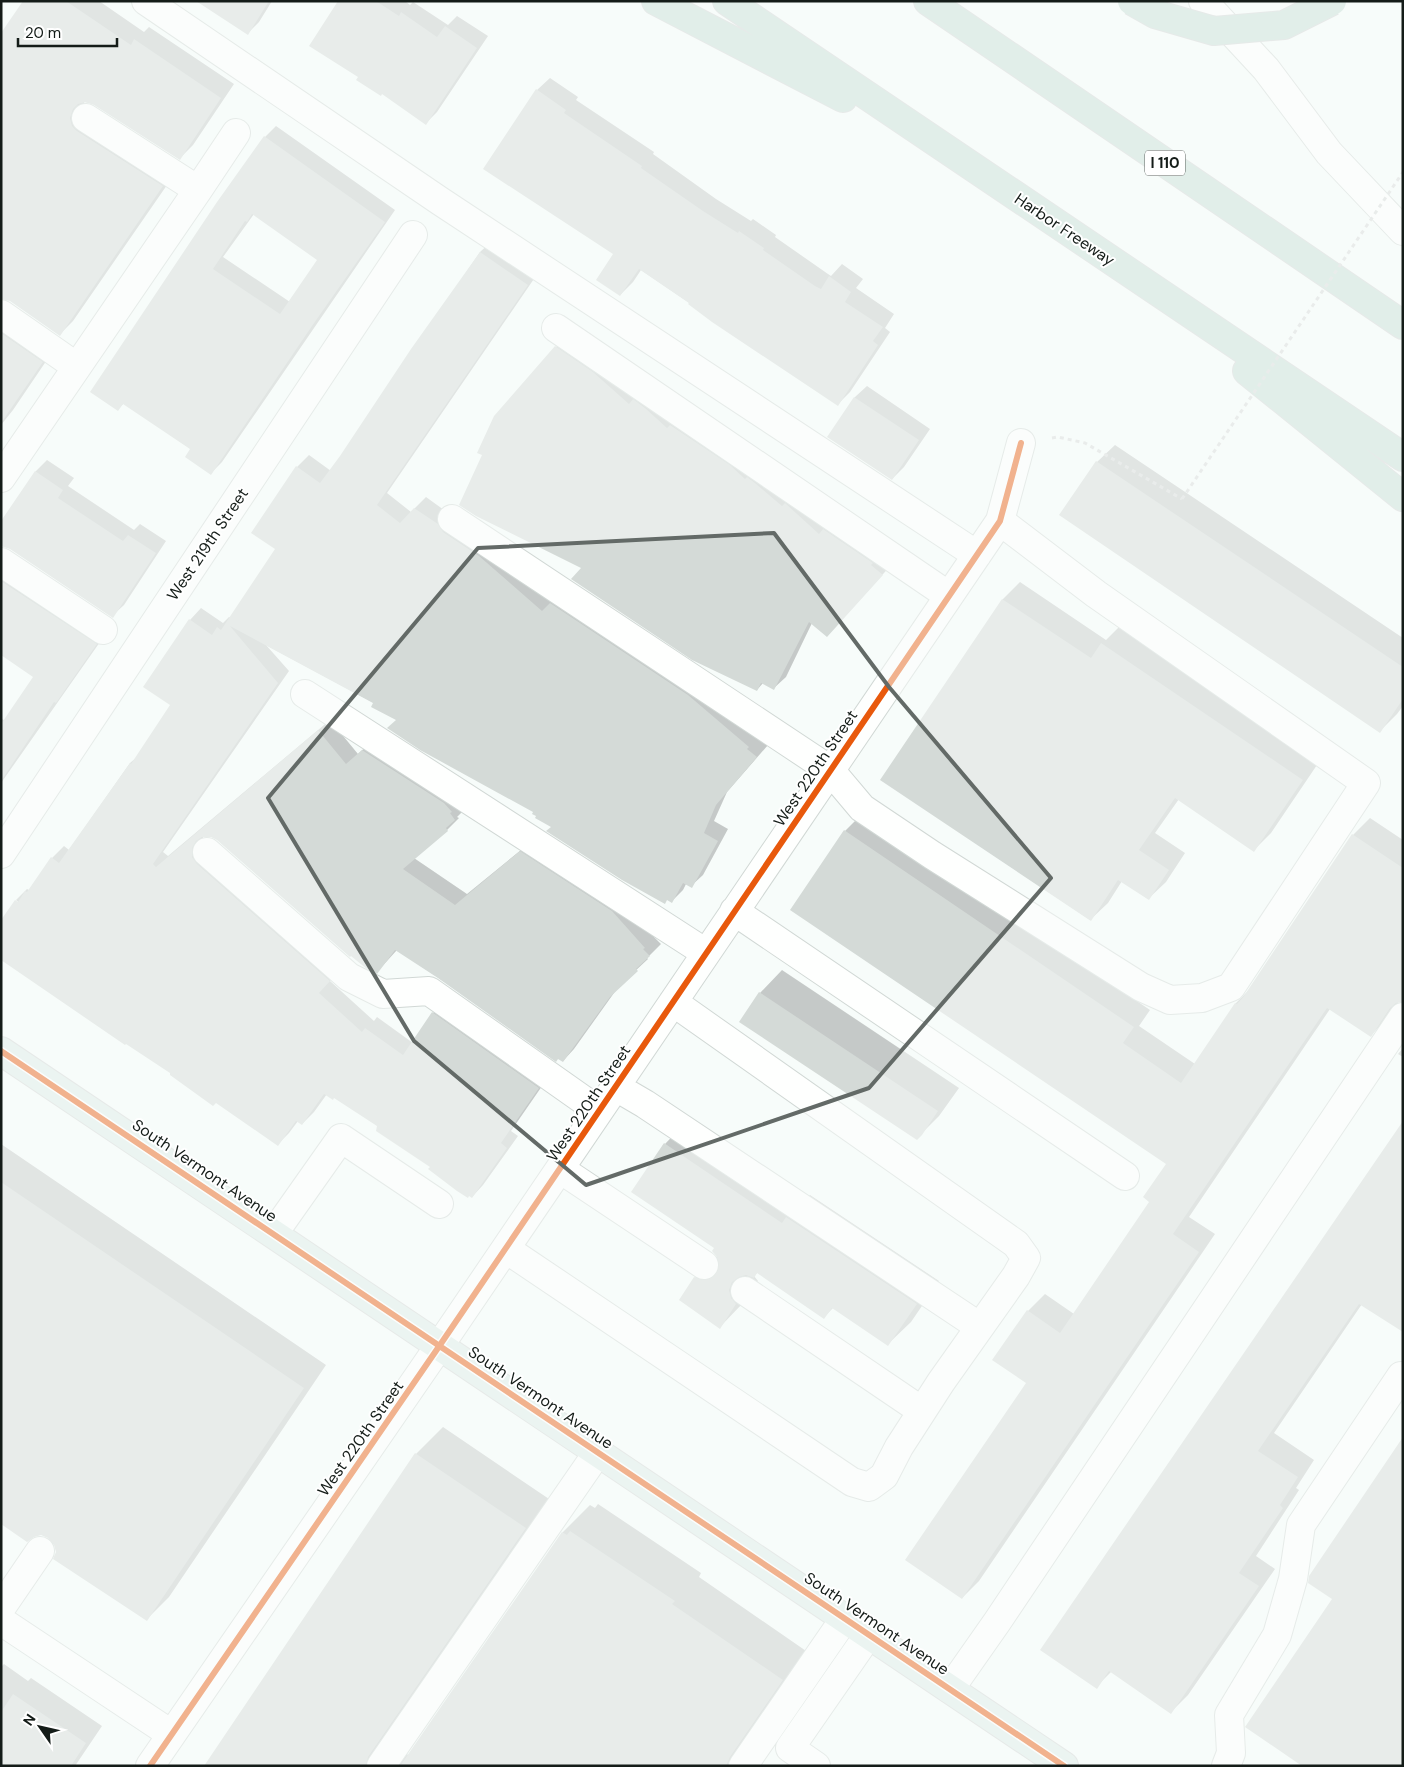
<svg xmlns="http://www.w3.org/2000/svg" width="1404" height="1767" font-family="'DM Sans',sans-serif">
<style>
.shadow{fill:#0003;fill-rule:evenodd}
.building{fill:#d4dad7;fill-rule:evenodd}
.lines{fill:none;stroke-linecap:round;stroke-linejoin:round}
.minor-tunnel{stroke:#d5dad8;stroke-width:28;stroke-dasharray:28 14;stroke-linecap:butt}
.minor-casing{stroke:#d1d8d5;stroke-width:30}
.major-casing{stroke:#d1d5d4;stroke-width:30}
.highway-casing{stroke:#d1d5d4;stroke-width:30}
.path{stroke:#d8dad9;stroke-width:3;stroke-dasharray:4 4;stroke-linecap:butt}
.minor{stroke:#fefffe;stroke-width:28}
.major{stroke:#dcebe6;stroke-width:28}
.highway{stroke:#c6ded6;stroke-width:28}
.highway-bridge-casing{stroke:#d1d5d4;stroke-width:30;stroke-linecap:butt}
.path-bridge{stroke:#d8dad9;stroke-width:3;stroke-dasharray:4 4;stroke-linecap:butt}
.highway-bridge{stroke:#c6ded6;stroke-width:28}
.cycleway-casing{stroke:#fff;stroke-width:9}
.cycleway{stroke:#e8590c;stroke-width:6}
.marked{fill:none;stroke:#636a67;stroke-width:4;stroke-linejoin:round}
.labels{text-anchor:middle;stroke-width:4;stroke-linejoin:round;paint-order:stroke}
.shield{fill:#fff;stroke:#5a605d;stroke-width:1}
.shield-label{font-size:15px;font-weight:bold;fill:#141c18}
.street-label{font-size:16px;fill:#141c18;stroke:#fff}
</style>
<rect width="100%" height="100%" fill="#f7fcfa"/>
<path class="shadow" d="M24,1h75l45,31 5,-5 85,57 -41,61 -13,13 -85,-54 -11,-2 2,10 90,60 -103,149 -13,13 -50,-34z
M197,1h75l-13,21 -11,11z
M339,1h66l5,4 3,-3 35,23 9,-9 31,20 -51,76 -11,11 -66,-46z
M550,78l28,19 -2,3 78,52 -1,2 63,45 35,22 2,-2 23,16 -1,2 53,37 3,2 11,-12 21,15 -7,9 38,26 -9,14 5,4 -40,60 -12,12 -197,-134 -8,12 -13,13 -6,-42 -77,-163z
M276,126l119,84 -173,252 -11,11 -20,-24 -67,-46 -6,6 147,-272zM254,214l65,45 -29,43 -67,-45z
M492,241l46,32 -151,220 24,19 15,-15 332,240 10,8 -41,47 -13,29 14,8 -25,46 -12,11 -5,-2 -3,6 -11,11 -120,-75 -17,-14 -138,-92 -23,-17 -108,-58 23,26 -126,181 5,4 162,-136 28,34 16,-15 92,69 -9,9 2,1 -12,12 -33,28 53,36 65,-53 123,94 -1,2 7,7 -14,14 1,1 -29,27 -45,63 -11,12 -166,-111 -20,22 -159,-133 -7,-3h-8v9l137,124 -10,12 44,40 3,-4 36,26 20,-30 12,-11 104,74 -38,55 7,5 -35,49 -11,12 -94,-71 -44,-30 -7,-2 -13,18 -12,12 -4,-3 -9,12 -11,11 -262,-244 11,-11 2,1 23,-32 12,-12 5,4 61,-87 7,-6 35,-52 18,-85 11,-12 22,15 6,-6 2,1 46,-69 -24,-16 44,-66 12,-12 22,16 149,-219z
M1,308l54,40 -42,62 -12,15z
M568,336l325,227 -55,61 -26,-1 -26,54 -12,11 -11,-5 -6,7 -174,-122 -27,-221z
M867,386l63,43 -26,38 -12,12 -63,-42 26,-40z
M1115,445l288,193v68l-6,8 -17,17 -319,-216 36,-53z
M47,460l27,18 -6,8 66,44 6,-6 26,17 -42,64 -12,11 -111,-94 35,-51z
M1,561l106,71 -106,151v-65l4,3 30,-45 -34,-23z
M1020,582l86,58 13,-13 200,135 -48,71 -17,17 -75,-51 -24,34 30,20 -19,29 -18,17 -26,-18 -14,22 -18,17 -208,-140 121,-181z
M862,814l288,196 -11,16 56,38 41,-61 14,-14 103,-154 17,-17 33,22v160l-4,1 -11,17 -17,17 -41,-26 -141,208 26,17 -236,347 -17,17 66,-216v-71l17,-17 29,20 77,-113 16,-37 -322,-333z
M782,970l177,118 -20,28 -22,22 -157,-145z
M1403,1048v9l-5,-3z
M687,1121l117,80 6,-6 129,86 -28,41 -23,22 -54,-37 -10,10 -66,-45 -4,4 4,5 -16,23 -22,23 -25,-49 23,-22 -3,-8 -50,-104z
M1403,1123l-41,181 -88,129 40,27 -18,28 3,2 -43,66 19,13 -87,126 -17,17 -59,-41 -16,16z
M1,1144l325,221 -157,232 -22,22 -90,-67 -2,-8 -6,-7 -48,-15z
M443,1427l109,74 -153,251 10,3 154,-223 27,-27 5,3 3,-4 103,69 -2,4 110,76 -60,113h-544l211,-312z
M4,1664l24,17 3,-3 71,48 -27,40h-74v-99z"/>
<path class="building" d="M23,1h43l65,44 3,-6 87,59 -41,62 -86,-55 -8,-3 -8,2 -5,5 -3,9 2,8 5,5 86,55 -103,150 -50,-35 -9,-2v-266z
M196,1h73l-21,34z
M338,1h38l23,15 2,-4 36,25 8,-11 32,22 -51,77 -44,-31 -1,2 -25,-16 2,-3 -49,-31z
M536,89l30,21 -2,3 78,53 -1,2 62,43 35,22 1,-2 25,17 -1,2 52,36 6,3 8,-13 22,16 -6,10 38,25 -10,14 5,4 -40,61 -126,-84 -24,-18 1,-1 -50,-34 -19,27 -24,-16 17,-26 -130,-85z
M264,136l121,86 -73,104 -101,149 -26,-18 5,-8 -67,-45 -5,7 -28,-19 127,-190zM252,214l65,46 -37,54 -67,-45 32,-48 2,1z
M480,252l48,33 -151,220 23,18 14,-15 24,16 5,8 36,24 63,55 8,-8 138,92 61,52 -2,2 10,8 -41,48 -12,28 14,8 -26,47 -9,-5 -11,20 -5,-3 -2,4 -43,-24 -76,-49 5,-4 -16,-9 1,-2 -4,-2 1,-2 -113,-62 -33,-22 9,-8 -25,-13 2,-4 -143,-77 48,57 -125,181 3,3 162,-137 28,34 16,-14 82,53 8,9 -2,1 5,7 -9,8 2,3 -45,38 52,36 65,-54 92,60 33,37 -2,1 7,7 -14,13 2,2 -28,26 -47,65 -5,-3 -2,3 -118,-84 -43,-28 -18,24 -10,-5 -16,-13 -1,1 -133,-117 -6,-3h-9l-6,4 -4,7v9l5,7 133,117 -11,12 43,39 3,-4 38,27 29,-43 107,76 -38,55 6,5 -35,50 -3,-2 -1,2 -11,-7 -29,-22 2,-2 -54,-36 1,-5 -43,-28 -1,2 -9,-6 -22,31 -6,-4 -18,25 -62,-43 -3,3 -43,-31v-2l-44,-29 -1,1 -124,-85v-40l14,-20 3,2 7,-11 2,1 24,-35 8,6 71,-100 1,1 39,-59 -27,-18 46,-68 23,16 5,-8 4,3 54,-81 -24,-16 45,-67 24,17 20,-27 71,-107z
M1,333l42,29 -42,61z
M555,346l38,26 36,32 4,-5 12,9 22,20 3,-3 60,40 15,14 2,-2 8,6 27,23 3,-3 34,31 4,-5 50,34 -2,2 12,10 -56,62 -18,-15 -35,68 -13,-7 -4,8 -65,-31 -121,-81 10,-11 -105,-52 -17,-11 23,-50 -5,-2 17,-37z
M854,397l65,43 -27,40 -65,-43z
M1096,461l307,206v32l-23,34 -321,-218z
M35,471l28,19 -5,8 65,43 5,-6 28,18 -43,65 -103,-69 -9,-3v-25z
M1,581l96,63 -41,59 -2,-1 -53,79v-57l32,-47 -32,-22z
M1002,599l89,59 10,-15 202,137 -49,72 -79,-54 -36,52 30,20 -20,30 -31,-20 -27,41 -211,-141z
M844,830l290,197 -11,16 58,40 54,-80 2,1 7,-8 108,-162 51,34v134l-7,1 -6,5 -19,29 -44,-29 -154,226 26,18 -237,347 -57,-39 121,-177 -34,-23 35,-50 33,23 89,-131 -6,-5 23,-33 -376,-254z
M759,992l179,119 -16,24 -5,5 -178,-118z
M1403,1121v211l-44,-28 -101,147 40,26 -18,28 3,3 -44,65 20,13 -88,128 -62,-43 -12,18 -57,-39z
M664,1143l118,80 4,-6 131,87 -29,42 -56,-38 -8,11 -67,-46 -3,5 -8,-3 -7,2 -7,5 -3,8 2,8 5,6 -16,25 -41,-29 15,-23 9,3 7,-1 7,-5 3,-8 -2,-8 -6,-7 2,-3 -83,-56z
M1,1182l303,206 -157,233 -94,-62 3,-7 -2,-7 -6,-7 -7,-3 -7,2 -7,5 -26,-18z
M1403,1437v329h-101l-57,-39 87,-128 -24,-16 1,-7z
M415,1453l111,75 -158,229 -2,9h-162z
M570,1531l105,70 -3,3 111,76 -53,77 -4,9h-326l162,-234 5,3z
M13,1694l73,49 -15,23h-70v-54z"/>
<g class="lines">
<path class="minor-tunnel" d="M704,1265l41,26"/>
<defs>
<path id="minor" d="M146,1l294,200 537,354
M1203,1l63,68 63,84 74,78
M86,118l112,72
M1,314l76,53
M556,328l393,268
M1,478l197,-288 38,-57
M452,519l378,251 32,38 70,47 209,132 29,13 32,-2 29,-11 135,-204 -270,-189 -96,-73
M1,562l102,68
M305,694l401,259
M207,852l142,125 34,17 46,-3 170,120
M1,854l412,-619
M734,911l391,265
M616,1087l29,17 335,223
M560,1169l144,96
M274,1233l67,-95 98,66
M506,1249l346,233 17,5 15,-11 15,-29 42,-65 75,-106 10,-18 -10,-14 -343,-242
M745,1291l177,120
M1,1608l39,-57
M1,1621l170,113
M950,1689l47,-67 406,-605
M150,1766l290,-421 560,-824 21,-78
M381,1766l217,-314
M743,1766l102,-148
M816,1766l-26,-18 79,-114
M1226,1766l5,-13 -2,-38 48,-80 16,-56 8,-54 100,-149"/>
<path id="major" d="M1,1051l1063,715"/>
<path id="highway" d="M656,1l187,97
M727,1l676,456
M928,1l475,324
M1247,371l156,126"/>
</defs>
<use href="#minor" class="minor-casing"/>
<use href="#major" class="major-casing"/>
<use href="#highway" class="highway-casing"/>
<path class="path" d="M1052,438l6,-1 27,6 97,56"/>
<use href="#minor" class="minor"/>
<use href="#major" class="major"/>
<use href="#highway" class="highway"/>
<defs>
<path id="highway-bridge" d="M1132,1l23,13 59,17 70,-6 48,-24"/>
</defs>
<use href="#highway-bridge" class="highway-bridge-casing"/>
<path class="path-bridge" d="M1182,499l221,-327"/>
<use href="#highway-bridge" class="highway-bridge"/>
<defs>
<path id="cycleway" d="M1,1051l1063,715
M150,1766l290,-421 560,-824 21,-78"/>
</defs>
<use href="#cycleway" class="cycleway-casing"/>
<use href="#cycleway" class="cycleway"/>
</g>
<path d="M0 0H1404V1767H0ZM774,533l115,154 162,191 -182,210 -283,97 -172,-144 -146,-243 210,-250z" fill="#f7fcfa" fill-opacity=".55" fill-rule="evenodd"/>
<path class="marked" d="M774,533l115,154 162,191 -182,210 -283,97 -172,-144 -146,-243 210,-250z"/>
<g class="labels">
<rect class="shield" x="1145" y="150.5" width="40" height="25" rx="4"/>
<g class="shield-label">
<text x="1165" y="168">I 110</text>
</g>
<g class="street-label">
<text transform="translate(1065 229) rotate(34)" y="6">Harbor Freeway</text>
<text transform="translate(207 544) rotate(-56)" y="6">West 219th Street</text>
<text transform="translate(815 768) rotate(-56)" y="6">West 220th Street</text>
<text transform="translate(588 1103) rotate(-56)" y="6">West 220th Street</text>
<text transform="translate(205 1170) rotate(34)" y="6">South Vermont Avenue</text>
<text transform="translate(541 1397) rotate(34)" y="6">South Vermont Avenue</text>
<text transform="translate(360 1438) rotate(-55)" y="6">West 220th Street</text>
<text transform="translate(877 1623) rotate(34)" y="6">South Vermont Avenue</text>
</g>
</g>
<rect width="1404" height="1767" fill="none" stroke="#141c18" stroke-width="5"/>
<g transform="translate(40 1727) rotate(304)" stroke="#ffffff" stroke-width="4" paint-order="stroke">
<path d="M0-4L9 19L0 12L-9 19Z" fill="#141c18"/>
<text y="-8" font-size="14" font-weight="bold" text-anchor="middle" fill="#141c18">N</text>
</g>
<path d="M18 38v8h99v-8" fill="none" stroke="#141c18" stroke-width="2.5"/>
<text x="25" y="38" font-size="15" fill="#141c18" stroke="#ffffff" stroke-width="4" paint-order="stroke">20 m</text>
</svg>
